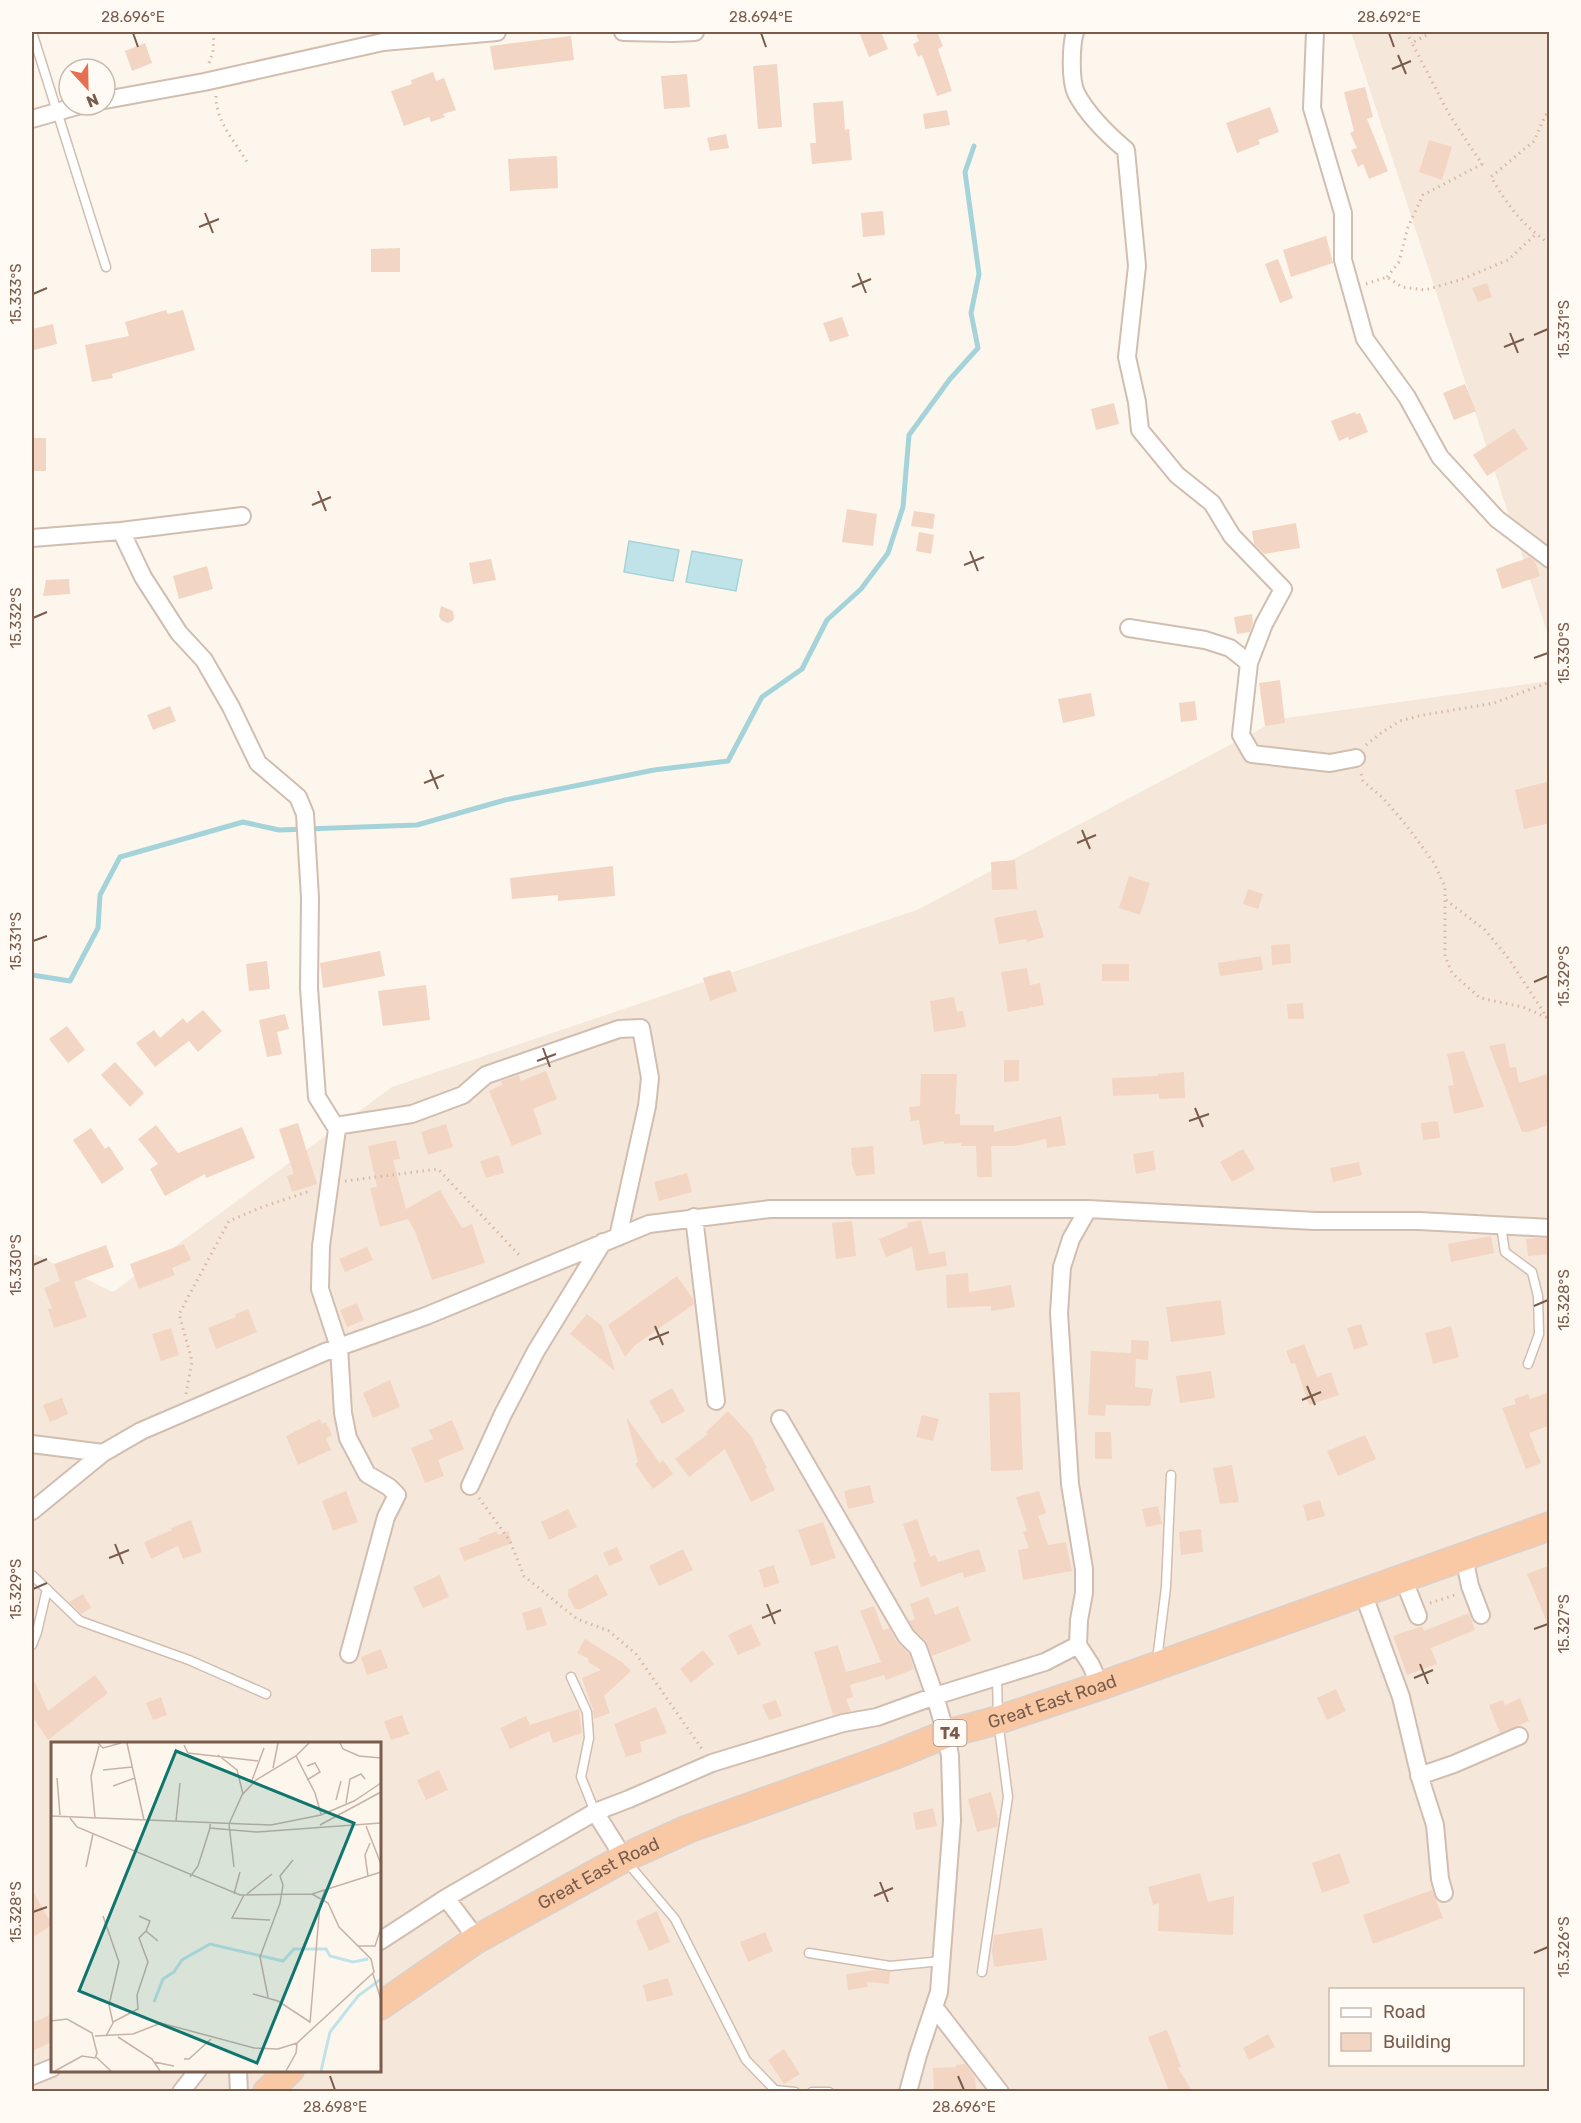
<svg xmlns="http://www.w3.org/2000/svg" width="1581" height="2123" font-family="Rubik,sans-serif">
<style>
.residential{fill:#f5e8da;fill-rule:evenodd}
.water{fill:#bfe3e8;stroke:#a5d3da;stroke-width:1.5}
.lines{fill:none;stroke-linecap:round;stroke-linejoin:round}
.stream{stroke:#a5d3da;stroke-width:5}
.building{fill:#f3d5c3}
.service-casing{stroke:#d1beb0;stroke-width:11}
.minor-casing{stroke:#d1beb0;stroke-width:20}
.trunk-casing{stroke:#dad1cd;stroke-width:30}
.path{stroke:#d9b8a5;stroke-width:3;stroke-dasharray:1.5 4.5;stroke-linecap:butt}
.service{stroke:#fff;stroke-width:8}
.minor{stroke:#fff;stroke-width:16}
.trunk{stroke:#f9c8a4;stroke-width:27}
.ticks{fill:none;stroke:#7a5c4d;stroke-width:2}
.labels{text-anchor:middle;stroke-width:4.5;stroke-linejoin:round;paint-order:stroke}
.shield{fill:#fffaf3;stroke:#a28b7f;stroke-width:1.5}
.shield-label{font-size:16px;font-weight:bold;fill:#7a5c4d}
.street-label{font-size:18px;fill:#7a5c4d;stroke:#fffaf3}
.inset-river{fill:none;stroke:#bfe3e8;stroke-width:3}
.inset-road{fill:none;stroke:#c5b3a7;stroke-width:1.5}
.view{fill:#0f766e;fill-opacity:0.15;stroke:#0f766e;stroke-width:3}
.inset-edge{fill:none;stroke:#7a5c4d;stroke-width:3}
.neatline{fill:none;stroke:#7a5c4d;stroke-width:2}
.ticks-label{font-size:15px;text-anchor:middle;fill:#7a5c4d}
</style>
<rect width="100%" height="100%" fill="#fdf6ec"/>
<path class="residential" d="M1351,32h198v606z
M1549,681v1410h-1517v-838l81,39 279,-205 525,-177 362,-191zM52,1744h328v326h-328zM1330,1990h192v74h-192z"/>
<path class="water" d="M629,541l50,9 -6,31 -49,-9z
M692,551l50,9 -6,31 -50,-9z"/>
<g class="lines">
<path class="stream" d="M32,975l38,6 28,-53 2,-33 20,-38 123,-35 36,8 138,-5 88,-25 149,-30 74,-9 34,-64 40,-28 25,-49 34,-31 27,-36 15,-46 6,-72 41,-56 28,-31 -7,-35 8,-39 -14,-102 9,-26"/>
</g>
<path class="building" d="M859,32h22l7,17 -19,8z
M925,32h12l6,14 -5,3 14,42 -15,5 -15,-41 -4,2 -5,-13 6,-3 -3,-6z
M571,36l3,24 -80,10 -4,-24z
M145,43l7,20 -20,8 -7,-20z
M777,64l5,63 -24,2 -5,-63z
M433,72l3,9 8,-3 12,32 -13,4 2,3 -14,5 -2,-5 -25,9 -13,-35 21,-7 -1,-4z
M687,74l3,33 -26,2 -3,-33z
M1365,87l8,30 -6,2 21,52 -19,8 -6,-15 -5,3 -7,-17 6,-2 -7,-15 4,-2 -10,-39z
M843,101l2,29 4,-1 3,31 -40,4 -2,-21h6l-3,-40z
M1270,107l9,25 -21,8 2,4 -23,9 -11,-30z
M947,110l3,15 -25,4 -2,-15z
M726,134l3,14 -19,3 -3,-13z
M1429,140l23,7 -10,33 -23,-8z
M557,156l1,32 -48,3 -2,-32z
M883,211l2,24 -22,2 -2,-24z
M1326,236l7,27 -42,14 -8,-27z
M400,248v24h-29v-23z
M1278,259l15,39 -13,5 -15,-39z
M1487,283l5,14 -14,5 -6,-14z
M166,310l2,4 15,-4 12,40 -83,24 1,4 -21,4 -7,-37 44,-9 -4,-14z
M842,317l7,19 -19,6 -7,-19z
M53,324l4,20 -23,6 -2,-21z
M1465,384l11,27 -22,9 -11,-27z
M1114,403l5,21 -23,6 -5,-21z
M1355,412l1,2 4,-1 8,19 -19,8 -1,-3 -9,4 -8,-20z
M1514,428l14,21 -41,27 -14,-21z
M32,438h14v33h-14z
M847,509l30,5 -4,32 -31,-4z
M914,511l21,3 -2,15 -22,-3z
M1296,523l4,25 -36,6 -10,-10 -2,-13z
M919,532l15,3 -3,19 -15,-3z
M1530,557l5,4 5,15 -38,13 -6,-20z
M491,559l5,21 -23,4 -4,-21z
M207,566l6,23 -34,10 -6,-23z
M69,579l1,15 -27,2 3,-16z
M441,606l12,5 1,8 -3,3 -4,1 -6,-3 -2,-4z
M1252,614l1,9 -3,9 -13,2 -3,-17z
M1280,680l5,43 -20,3 -6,-43z
M1091,693l4,23 -32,7 -5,-24z
M1195,701l2,19 -16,2 -2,-19z
M170,706l6,15 -23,9 -6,-15z
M1550,781v42l-26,6 -9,-39z
M1015,860l2,29 -25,1 -1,-28z
M613,866l2,30 -57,5v-6l-46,4 -2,-21z
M1129,876l21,7 -10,32 -21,-7z
M1248,889l15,5 -5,15 -15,-5z
M1036,910l8,27 -17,5 -1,-3 -27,5 -5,-26z
M1290,944l1,19 -19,2 -1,-20z
M380,951l5,25 -62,12 -3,-25z
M1261,956l2,14 -43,6 -2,-13z
M267,961l3,28 -21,2 -3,-27z
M1102,964h27v17h-27z
M1027,968l3,17 10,-2 4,22 -36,7 -7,-40z
M730,970l7,21 -27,10 -7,-23z
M426,985l4,35 -47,6 -5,-35z
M954,997l3,15 6,-1 3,16 -32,5 -4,-31z
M1303,1003l1,16h-16l-1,-15z
M203,1010l19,21 -24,21 -9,-11 -34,26 -19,-24 18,-13 6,8 23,-20 4,5z
M285,1014l4,15 -12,3 5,22 -15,3 -8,-37z
M67,1026l18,24 -17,13 -19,-24z
M1505,1043l5,25 6,-1 3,16 31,-10v51l-22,8h-6l-33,-86z
M1464,1051l20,56 -30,7 -6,-28 6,-1 -7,-31z
M1004,1060h15v21l-15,1z
M115,1062l29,31 -14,14 -29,-32z
M546,1071l11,28 -24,10 9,25 -30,12 -23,-55 13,-6 -1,-4 18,-6 2,6z
M1184,1072l1,26 -26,1v-5l-46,2 -1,-18 46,-2v-2z
M921,1074h36l-2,40h5v11h34v7l67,-16 5,29 -19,3 -1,-9 -31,7h-24l1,31h-15l-1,-31h-15v-3l-17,1v-3l-21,4 -4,-25 -8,1 -2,-14 11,-1z
M1438,1121l2,17 -17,2 -2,-17z
M298,1123l19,61 -25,8 -5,-16 7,-2 -15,-45z
M446,1124l7,23 -25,8 -7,-23z
M156,1125l22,28 64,-26 13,31 -49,20 -1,-4 -40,22 -15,-27 8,-5 -20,-25z
M91,1128l14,21 4,-3 15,23 -22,15 -29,-44z
M396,1140l4,19 -7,1 13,49 34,-19 22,38 10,-4 13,39 -53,17 -17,-49 -7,-12 -28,8 -10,-39 7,-1 -9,-41z
M873,1146l2,28 -19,2 -4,-11 -1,-17z
M1243,1149l12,20 -23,13 -12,-20z
M1153,1151l3,19 -20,4 -3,-20z
M499,1155l5,18 -18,5 -6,-17z
M1359,1162l3,13 -29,7 -3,-14z
M687,1173l5,19 -33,9 -5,-19z
M921,1220l8,34 16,-3 2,15 -31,5 -4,-24 -26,10 -7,-18 29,-12 -1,-4z
M852,1221l4,35 -20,3 -4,-36z
M1491,1236l3,17 -43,9 -3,-18z
M1535,1238h15v16l-22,2 -2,-17z
M184,1244l7,16 -19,8 3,7 -36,14 -9,-25z
M106,1245l8,22 -40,15 13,35 -33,11 -6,-19 4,-1 -8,-20 16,-7 -6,-17z
M367,1247l6,13 -28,12 -6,-13z
M968,1273l1,19 42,-7 4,22 -24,4v-5l-44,2 -1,-33z
M677,1276l16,23 1,5 -59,41 -10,12 -17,-32z
M1221,1300l4,35 -54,7 -5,-35z
M357,1303l7,17 -17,7 -7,-17z
M248,1309l9,23 -41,17 -8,-21 28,-11 -1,-3z
M587,1314l15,12 13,45 -45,-37z
M1361,1324l7,21 -14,5 -7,-22z
M1451,1326l8,31 -26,7 -8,-31z
M171,1328l8,27 -18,6 -9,-27z
M1131,1340l18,1 -1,19 -12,-1 -1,28 18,2 -3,17 -44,-1 -1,11 -17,-1 3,-64 40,2z
M1304,1344l13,33 14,-5 8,23 -30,10 -14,-42 -4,1 -5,-13z
M1211,1371l4,27 -35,5 -4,-27z
M390,1380l10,27 -27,11 -10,-25z
M672,1388l13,23 -23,13 -13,-23z
M1020,1392l3,78 -32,1 -2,-78z
M1550,1392v33l-21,8 12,30 -15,6 -24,-61 14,-4 -2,-5 14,-5 2,5z
M62,1398l6,16 -18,8 -7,-17z
M728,1411l23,25 16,32 -2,1 10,21 -24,12 -26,-53 -36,28 -14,-18 33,-25 -2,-2z
M922,1415l17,4 -6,22 -17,-4z
M626,1417l34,46 3,-3 10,14 -20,15 -18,-25 3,-2z
M320,1419l2,5 4,-2 6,13 -6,3 5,12 -33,15 -12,-29z
M452,1420l12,29 -26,11 6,16 -19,7 -14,-35 22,-9 -4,-9z
M1095,1432h16l1,27h-17z
M1365,1435l11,24 -38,17 -11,-25z
M1232,1465l7,37 -19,2 -7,-36z
M870,1485l4,18 -26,6 -4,-18z
M346,1491l12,31 -25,9 -11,-30z
M1039,1491l7,22 -8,3 10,29 18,-3 6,29 -49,9 -5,-30 11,-2 -6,-16 4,-1 -11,-34z
M1320,1500l5,16 -18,5 -4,-16z
M1158,1506l4,18 -16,3 -4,-18z
M568,1509l9,18 -28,13 -8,-18z
M917,1519l13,38 5,-2 3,7 41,-13 7,22 -22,7 -1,-6 -42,15 -8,-24 3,-2 -13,-37z
M191,1520l11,32 -19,7 -5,-13 -27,13 -7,-17 28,-12 -1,-2z
M823,1522l13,36 -25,8 -13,-36z
M1201,1529l2,23 -22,3 -2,-23z
M497,1531l1,4 10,-4 4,12 -48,18 -5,-13 21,-7 -1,-3z
M617,1547l6,13 -14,6 -6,-13z
M683,1549l10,21 -34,16 -10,-20z
M774,1565l5,18 -15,5 -5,-18z
M1550,1565v62h-1l-22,-53z
M597,1574l11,21 -27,14h-6l-7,-13v-6z
M440,1575l9,22 -26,11 -10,-21z
M83,1594l8,13 -9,7 -13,-12z
M928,1597l7,18 23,-9 13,35 -39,15 -6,-15 -12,-11 -5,-9 6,-2 -5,-15z
M874,1606l9,24 6,-2 8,14 12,12 5,15 -28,11 -2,-5 -34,10 3,12 -7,2 5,12 -18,4 -19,-63 24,-7 8,27 35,-10 -21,-51z
M541,1607l6,18 -20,6 -5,-18z
M1469,1613l6,17 -44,18 6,16 -30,11 -14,-39 29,-10 2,5z
M751,1624l10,21 -23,10 -10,-20z
M585,1639l37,23 9,9 -27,25 6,17 -16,6 -1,-9 -11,-32 19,-8 -13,-8 1,-3 -12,-6z
M381,1649l7,19 -21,7 -6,-18z
M703,1650l11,14 -23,19 -11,-14z
M95,1675l13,18 -60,47 -16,-24v-40l16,35z
M1336,1689l10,22 -19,9 -10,-22z
M161,1697l6,18 -14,5 -7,-17z
M1520,1698l9,23 -29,12 -11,-28 14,-5 2,5z
M776,1700l6,16 -13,4 -7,-15z
M656,1707l11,26 -27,9 2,10 -16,5 -12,-33z
M579,1709l3,24 -29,10 -4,-12 -39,18 -10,-21 26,-12 4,9z
M402,1715l7,19 -18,6 -7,-19z
M439,1770l9,20 -22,10 -9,-20z
M991,1792l7,27 -1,8 -20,5 -9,-33z
M933,1808l4,18 -21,4 -3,-17z
M1340,1853l10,30 -28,10 -10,-30z
M1200,1873l8,29 26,-6 -1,39 -75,-4 1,-28 -6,2 -5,-18z
M32,1890l20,35 -20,13z
M1432,1890l11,28 -70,26 -10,-29z
M657,1911l13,31 -21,9 -13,-30z
M1042,1928l5,32 -53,7 -2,-17 2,-15z
M765,1932l8,19 -25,11 -8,-20z
M876,1970l14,2 -1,12 -22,-2 1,5 -20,3 -2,-16z
M668,1978l5,17 -26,7 -4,-17z
M52,2014v28l-20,9v-28z
M1167,2030l14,37 -3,1 14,23h-23l-21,-54z
M1268,2034l7,13 -26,13 -6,-12z
M784,2049l16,25 -16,10 -16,-24z
M965,2064l10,13 1,14h-42l-1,-23 23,-1v-2z"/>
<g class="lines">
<defs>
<path id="service" d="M32,32l74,235
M1501,1226l4,26 27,20 6,24 1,38 -11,30
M32,1575l48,46 109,39 77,34
M32,1645l5,-13 10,-43
M1157,1660l9,-73 5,-112
M571,1677l16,35 2,26 -8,39 14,35
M626,1861l49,58 71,141 29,30 20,2
M809,1953l81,13 52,-5
M982,1972l26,-175 -10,-77 -1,-43
M812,2092h17"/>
<path id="minor" d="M623,32l50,1 22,-1
M1075,32c-4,13 -5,48 1,61 12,23 31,41 50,57l11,116 -10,91 10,45 3,28 37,45 35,28 20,33 51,53 -19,35 -15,39
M1315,32l-3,76 31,105v47l22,79 42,58 33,60 57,62 53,40
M105,100l99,-18 179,-40 114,-10
M32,119l49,-14
M121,531l22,46 36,56 25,27 27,47 27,56 40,34 7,17 5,84 -1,90 8,109 20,32 -16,117 -1,43 19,58 4,66 5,25 19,36 22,13 8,8 -11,22 -37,137
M32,538l89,-7 121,-15
M1129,628l76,12 25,8 19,15 -8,72 11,19 78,9 26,-5
M337,1129l5,-4 70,-11 51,-19 23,-20 133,-46 22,-1 9,50 -3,28 -29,131
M694,1217l22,184
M780,1419l126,217 12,12 17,48 11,38 4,22 2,65 -13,171 -21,63 -10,37
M32,1444l71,9
M470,1486l33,-72 33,-63 67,-109
M32,1511l71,-58 38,-22 184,-79 101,-36 223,-92 121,-15h318l227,12h104l131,7
M1464,1557l6,29 11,29
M1403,1578l15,38
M1363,1593l38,104 20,84 14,44 5,54 4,14
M1078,1645l1,-25 5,-27v-24l-14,-85 -11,-171 3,-46 9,-28 17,-30
M1419,1776l35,-12 65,-28
M595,1812l29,46
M446,1898l31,41
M380,1941l66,-43 149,-86 34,-13 83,-36 131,-40 34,-6 58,-21 110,-34 33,-17 13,20 9,21
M935,2008l65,84
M238,2070l1,22
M32,2076l20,-8
M181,2092l17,-22"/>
<g id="trunk">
<path id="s1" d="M380,2006l97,-67 147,-81 64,-29 204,-73 54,-22 52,-14 102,-34 450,-160"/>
<path d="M267,2092l23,-22"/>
</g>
</defs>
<use href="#service" class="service-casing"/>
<use href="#minor" class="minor-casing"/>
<use href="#trunk" class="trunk-casing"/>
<path class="path" d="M1406,32l6,11
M209,63l4,-11 1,-20
M216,96c0,26 18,44 31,66
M1550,109l-5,7 -11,25 -43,36c17,29 31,48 59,67
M1387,277l12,-15 9,-35 15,-32 59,-31 -32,-48 -38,-73 20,-11
M1366,284l21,-7 15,10 23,3 35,-10 48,-20 28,-26
M1366,745l15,-12 19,-12 23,-6 71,-12 56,-21
M1361,774l2,7 20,17 24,28 27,37 11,24v69l7,17 28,25 43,9 27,12
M1446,900l39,30 24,29 37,57
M345,1181l93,-12 83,88
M186,1394l6,-33 -13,-47 50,-93 33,-14 48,-16
M479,1498l31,43 14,35 53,43 32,12 27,23 66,95
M1430,1603l25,-8"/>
<use href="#service" class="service"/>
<use href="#minor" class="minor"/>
<use href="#trunk" class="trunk"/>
</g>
<path class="ticks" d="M133,33l5,14M761,33l5,14M1389,33l5,14M1398,55l8,19M1392,69l19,-8M205,213l8,20M199,227l20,-8M858,273l8,20M852,287l19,-8M33,294l14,-6M1510,333l8,20M1534,335l14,-6M1504,347l20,-8M318,491l8,20M312,505l19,-8M970,551l8,20M964,565l20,-8M33,618l14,-6M1534,658l14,-5M430,770l8,19M424,783l20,-8M1082,830l8,19M1077,843l19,-8M33,941l14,-5M1534,982l14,-6M543,1048l7,19M537,1061l19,-7M1195,1108l8,19M1189,1121l20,-7M33,1265l14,-6M1534,1306l14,-6M655,1326l8,19M649,1340l20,-8M1307,1386l8,19M1302,1400l19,-8M115,1544l8,20M109,1558l20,-8M33,1589l14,-6M767,1604l8,20M762,1618l19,-8M1534,1629l14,-5M1420,1664l8,20M1414,1678l19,-8M880,1882l8,20M874,1896l19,-8M33,1912l14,-5M1534,1953l14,-6M330,2076l5,14M958,2076l6,14"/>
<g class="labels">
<rect class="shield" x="933.5" y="1720" width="33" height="26" rx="4.5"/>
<g class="shield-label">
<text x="950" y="1739">T4</text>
</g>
<g class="street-label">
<text dy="6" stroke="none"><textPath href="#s1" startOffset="742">Great East Road</textPath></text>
<text dy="6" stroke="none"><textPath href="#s1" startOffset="256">Great East Road</textPath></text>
</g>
</g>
<g transform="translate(51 1742)">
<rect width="330" height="330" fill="#fdf6ec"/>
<path class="inset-river" d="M103,260l9,-23 11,-7 8,-12 28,-16 73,17 11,-12h32l4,7 23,6 15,-3M270,329l9,-39 28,-36 23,-17"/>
<path class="inset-road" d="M47,1l5,5 18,-5M76,1l17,77M289,1l3,6 16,7 22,2M133,3l4,8 70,8M167,13l19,15 6,24M245,14l19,37 6,21M222,26l5,-25M52,28l29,-3M6,36l3,37M256,38l13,-8 -5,-9 -8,3M200,41l13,-35M62,44l22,-8M285,58l5,-19M295,61l4,-24 11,-5 4,5M0,74l220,9 50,-10 33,-14 27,-18M19,76l7,9 163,68 72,-1 69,-22M44,76l-4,-42 8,-30M125,79l4,-38M159,82v4l47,4 124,-9M269,83l61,-33M315,84l15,38M35,125l7,-33M183,125l-5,-43 13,-29 14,-15 40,-24 13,-13M317,134l-3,-21 5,-12M139,135l8,-11 12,-38M183,152l6,-22M196,152l25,-20M193,153l-12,23 38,2M52,174l16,46 -10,43 4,18 -7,13M88,174l11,5 -4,10 12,10M307,204h17l6,-18M322,232l8,26M202,252l25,7 32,21M217,255l-8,-40 20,-54 3,-18 -3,-9 13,-16M0,279l16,-2 25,14 5,20 -2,5 -13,-2 -27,15M62,280l25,-13 -1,-14 11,-33 -9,-24 7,-7M259,281l10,-119 5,-14M44,294l38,-2 28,-11 93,25 24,1 19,-6 77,-71 -3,-13 -32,-32 -11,-24 -16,-9M67,295l34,22 8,12M45,315l15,14M133,317h5l22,-20M103,320l20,4M235,329l10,-18 1,-10"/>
<path class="view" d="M125,9l178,72 -97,240 -178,-72z"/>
<rect width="330" height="330" class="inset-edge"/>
</g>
<rect width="1581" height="2123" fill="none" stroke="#fffaf3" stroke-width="66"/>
<rect x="1329" y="1988" width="195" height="78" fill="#fffaf3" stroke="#cabbb1" stroke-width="1.5"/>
<rect x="1341" y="2008" width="30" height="9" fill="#ffffff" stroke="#cabbb1" stroke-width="1.5"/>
<text x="1383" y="2018" font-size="18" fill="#7a5c4d">Road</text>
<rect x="1341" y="2033" width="30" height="18" fill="#f3d5c3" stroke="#cabbb1" stroke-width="1.5"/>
<text x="1383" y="2048" font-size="18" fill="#7a5c4d">Building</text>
<g transform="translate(87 87) rotate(158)"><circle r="28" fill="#fffaf3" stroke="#cabbb1" stroke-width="1.5"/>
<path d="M0-4.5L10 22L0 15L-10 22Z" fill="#e76f51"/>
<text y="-9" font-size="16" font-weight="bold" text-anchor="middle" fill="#7a5c4d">N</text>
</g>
<rect x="33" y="33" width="1515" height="2057" class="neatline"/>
<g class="ticks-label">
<text x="133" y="22">28.696°E</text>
<text x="761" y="22">28.694°E</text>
<text x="1389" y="22">28.692°E</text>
<text transform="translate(16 294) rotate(-90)" y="5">15.333°S</text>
<text transform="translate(1564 329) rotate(-90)" y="5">15.331°S</text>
<text transform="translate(16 618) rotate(-90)" y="5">15.332°S</text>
<text transform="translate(1564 653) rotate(-90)" y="5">15.330°S</text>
<text transform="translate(16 941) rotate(-90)" y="5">15.331°S</text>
<text transform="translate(1564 976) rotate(-90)" y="5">15.329°S</text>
<text transform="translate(16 1265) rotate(-90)" y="5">15.330°S</text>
<text transform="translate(1564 1300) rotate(-90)" y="5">15.328°S</text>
<text transform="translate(16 1589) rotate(-90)" y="5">15.329°S</text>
<text transform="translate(1564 1624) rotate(-90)" y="5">15.327°S</text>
<text transform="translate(16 1912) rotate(-90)" y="5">15.328°S</text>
<text transform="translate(1564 1947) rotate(-90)" y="5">15.326°S</text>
<text x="335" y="2112">28.698°E</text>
<text x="964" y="2112">28.696°E</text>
</g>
</svg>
